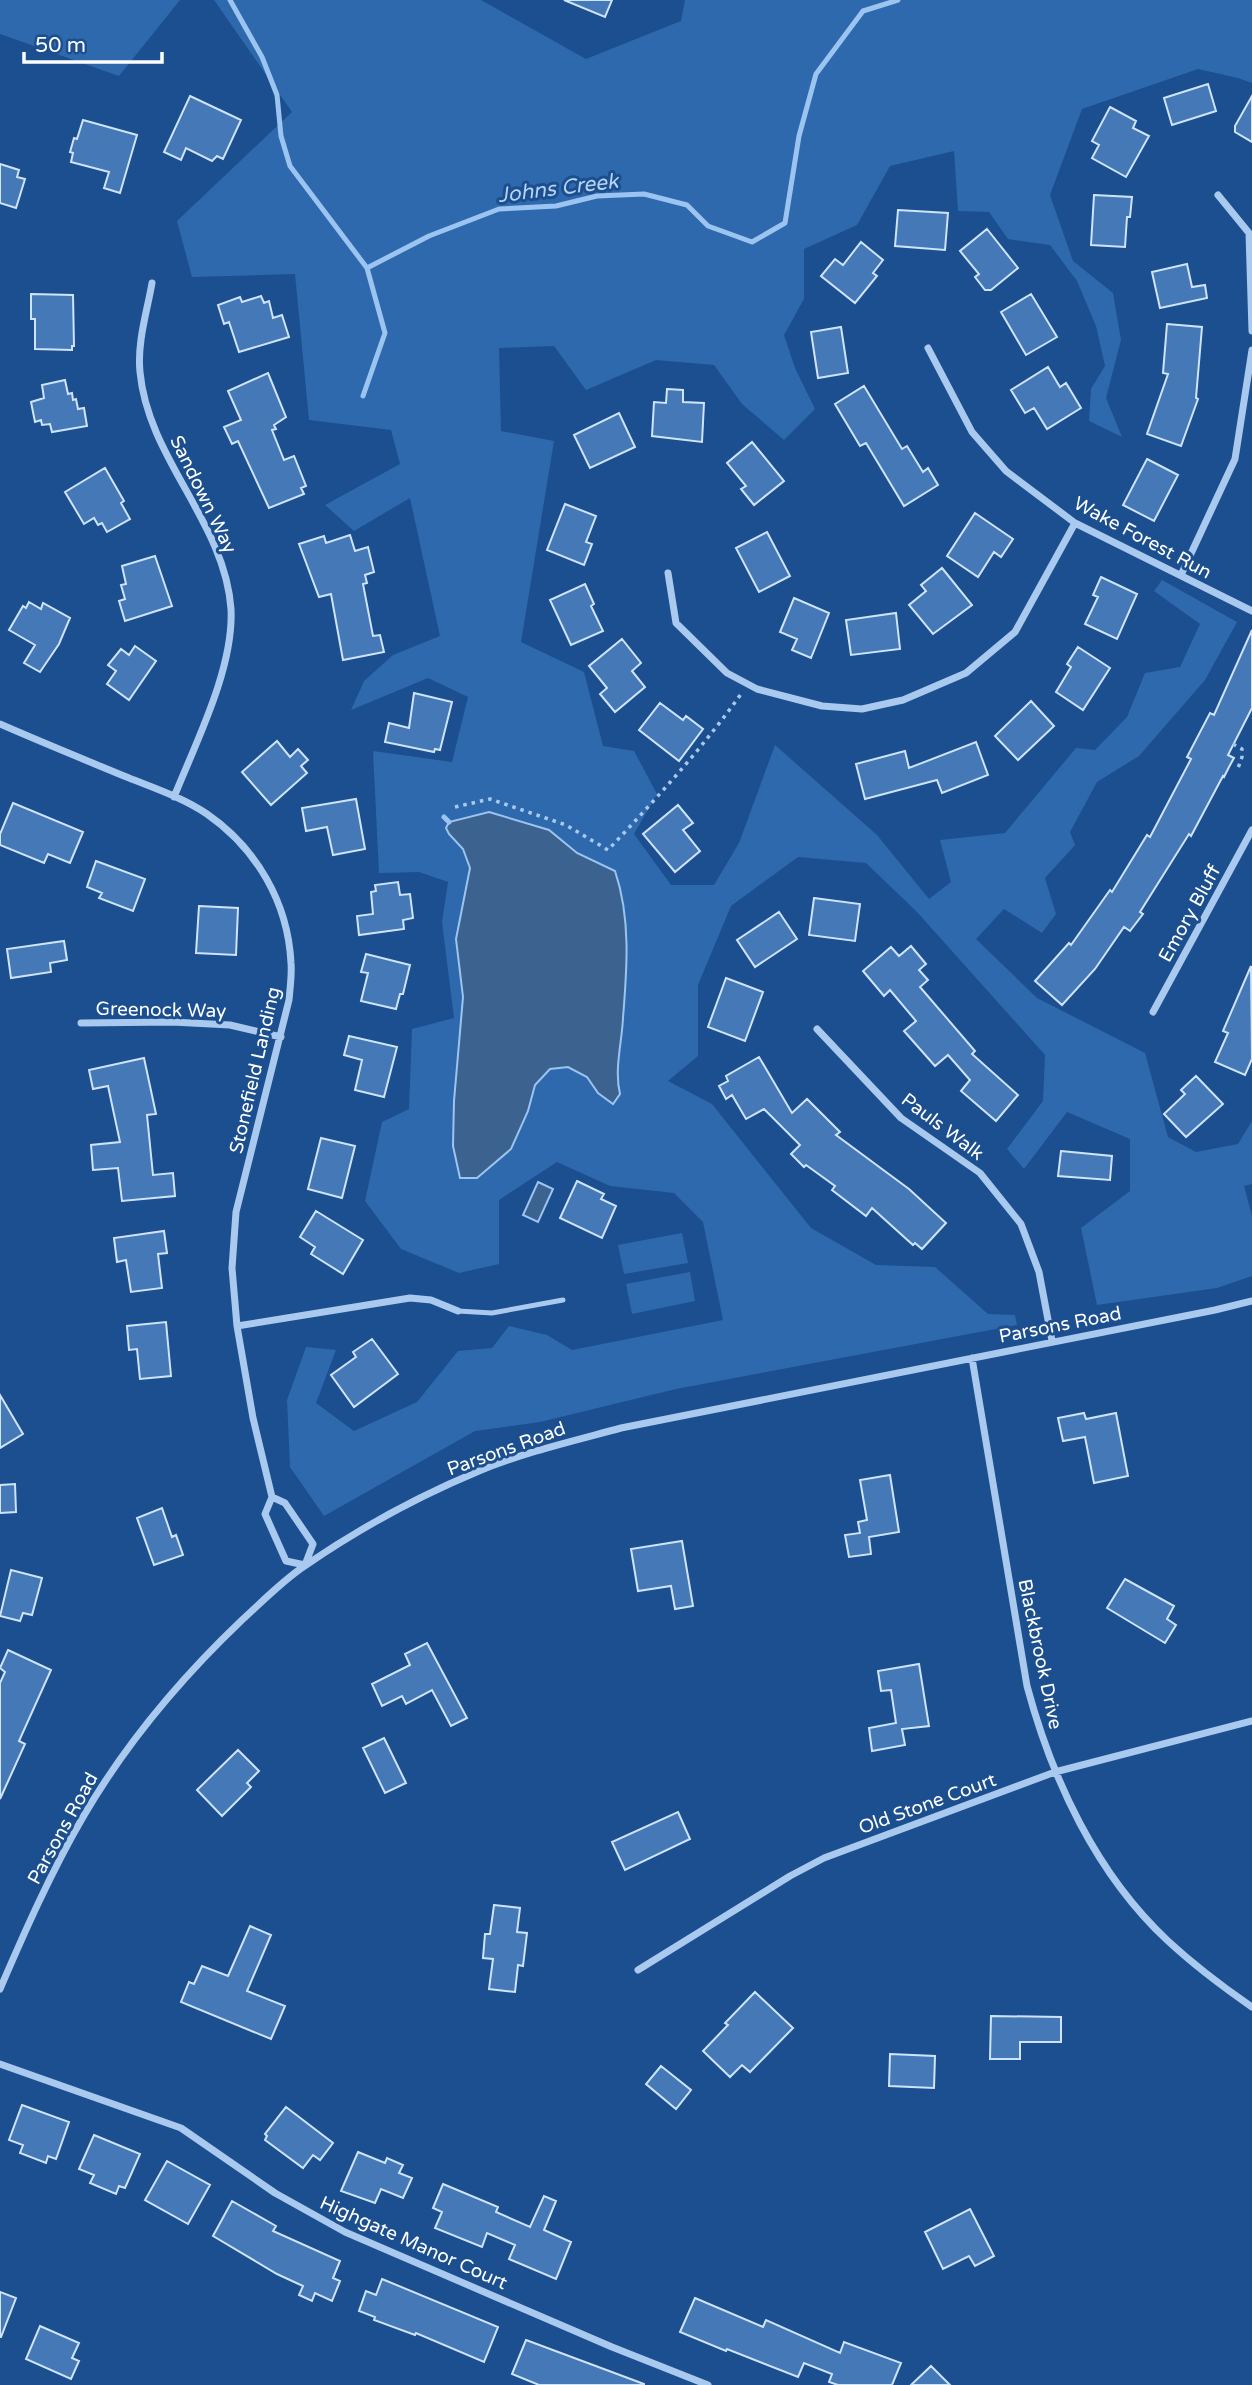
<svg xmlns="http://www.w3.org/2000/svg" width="1252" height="2385" font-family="'Varela Round',sans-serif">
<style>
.green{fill:#2e69ad}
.water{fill:#3c6290;stroke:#9cc4f0;stroke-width:2}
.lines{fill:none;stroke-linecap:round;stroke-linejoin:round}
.stream{stroke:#9cc4f0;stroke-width:5}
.building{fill:#4478b7;stroke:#cfe3fa;stroke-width:2}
.path{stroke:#a9c9ee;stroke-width:3.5;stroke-dasharray:3.5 5;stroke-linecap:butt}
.lane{stroke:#a9c9ee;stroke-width:5}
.street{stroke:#a9c9ee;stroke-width:7}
.labels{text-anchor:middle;stroke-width:6;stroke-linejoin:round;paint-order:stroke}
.street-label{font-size:19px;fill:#fff;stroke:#1b4f8f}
.water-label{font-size:21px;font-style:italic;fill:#b5d3f5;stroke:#1b4f8f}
</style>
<rect width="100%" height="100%" fill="#1b4f8f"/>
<path class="green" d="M0,0h180l-61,76 -119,-42z
M214,0h267l105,59 95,-38 4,-21h567v83l-14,-5 -40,-9 -116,40 -32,86 23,66 40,32 8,47 -15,58 16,39 -33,-16 2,-32 14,-23 -9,-40 -19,-45 -27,-36 -42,-6 -19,-27 -31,-1 -4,-60 -64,15 -33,59 -53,24v50l-20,36 11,33 20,41 -31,31 -42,-36 -28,-39 -58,-5 -70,30 -32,-44 -55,2 2,83 53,10 -33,201 63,30 19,74 31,5 23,43 -23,40 37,51h43l25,-42 36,-98 102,90 52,64 22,-17 -11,-42 65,-7 71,-85 19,2 32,-33 18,-44 35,-6 20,-43 -46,-33 8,-11 75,42 -32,58 -66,76 -42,26 -27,50 5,13 -30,33 11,36 -14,19 -38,-24 -28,30 61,59 108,55 23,84 28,15 42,-8 14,-23v63l-8,2 8,30v60l-35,12 -120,17 -16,-77 49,-37v-52l-63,-27 -43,57 -17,-20 36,-48 2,-46 -128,-143 -51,-49 -68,-6 -67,49 -33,79v71l-30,25 44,23 99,124 65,37 59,2 53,47 27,1 2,10 -341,64 -136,33 -65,9 -151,85 -34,-49 -3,-67 19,-53 30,3 -20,53 38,28 63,-29 41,-51 34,-3 17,-22 38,9 25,15 151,-30 -20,-98 -29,-29 -64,-7 -53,-24 -58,38v64l-40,9 -58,-24 -36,-48 17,-79 27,-13 3,-80 42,-11 -12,-96 6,-40 -29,-10 -40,1 -6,-122 79,11 16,-65 -40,-19 -77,32 13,-29 29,-26 47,-19 -30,-138 -56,33 -29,-26 75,-41 -9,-34 -82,-10 -14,-146 -103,3 -15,-56 115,-109z
M682,1233l6,30 -64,11 -6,-29z
M690,1272l5,29 -63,13 -6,-30z"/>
<path class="water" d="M489,812l60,18 28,23 38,18c16,47 12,98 8,147 -1,24 -9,52 -3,76l-7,10 -15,-11 -11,-16 -19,-10 -18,2 -15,16 -7,26 -17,38 -34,29h-17l-7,-32 1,-45 9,-104 -7,-58 14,-71 -7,-19 -14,-15 -3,-6 3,-6z
M538,1182l15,7 -15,33 -15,-7z"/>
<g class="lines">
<path class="stream" d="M230,0l32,57 15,38 4,41 9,30 77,102 18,65 -22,63
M367,268l62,-32 70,-27 57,-3 41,-10 47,-2 43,11 21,21 44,16 33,-19 14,-87 17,-62 47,-63 35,-11
M444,817l5,5"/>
</g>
<path class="building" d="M564,0h48l-7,17z
M1208,84l8,27 -44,14 -8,-27z
M190,96l51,24 -18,39 -6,-3 -5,5 -26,-13 -5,12 -17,-8z
M1252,96v46l-17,-10v-6z
M1110,107l26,14 -3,7 16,8 -23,41 -34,-19 7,-13 -7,-4z
M83,120l54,15 -17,58 -16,-5 5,-16 -38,-10 2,-9 -3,-1 4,-14 3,1z
M0,164l19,6 -2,7 8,2 -9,29 -16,-5z
M1094,195l38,2 -2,20h-3l-2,30 -34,-2z
M898,210l50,3 -3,37 -50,-4z
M987,229l31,39 -27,22h-6l-10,-13 4,-3 -19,-23z
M861,242l22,18 -10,13 4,3 -22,27 -34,-27 14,-17 8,6z
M1187,264l5,23 13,-2 2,13 -47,10 -8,-36z
M31,294l42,1 1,51h-2v4l-37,-1v-30h-4z
M1031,294l26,43 -31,18 -25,-43z
M261,296l3,7 5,-2 4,17 9,-3 7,22 -50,15 -10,-30 -5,2 -6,-19 22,-8 2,5z
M1167,324l35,3 -6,71 2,1 -17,47 -34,-12 21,-60 -5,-1z
M841,327l7,46 -30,5 -7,-46z
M1048,367l12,20 6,-4 15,25 -34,21 -13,-21 -9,5 -14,-23z
M268,373l18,44 -12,8 2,4 -4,1 12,30 10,-4 12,30 -5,2 3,6 -35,14 -31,-67 -6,3 -8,-17 17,-7 -13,-29z
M65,380l3,14 4,-1 1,7 3,-1 2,10 6,-1 3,18 -35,6 -2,-8 -8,1 -1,-5 -6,2 -4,-20 13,-4 -2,-13z
M864,386l38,63 5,-3 16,26 5,-4 10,17 -34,21 -38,-63 -6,3 -25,-42z
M667,389l16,1v12l21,1 -2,39 -50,-6 2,-34 12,1z
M619,413l16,34 -45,21 -16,-33z
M752,442l32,39 -30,24 -13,-16 5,-3 -19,-23z
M1147,459l31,16 -24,46 -31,-16z
M105,468l19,33 -3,2 9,16 -23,13 -5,-9 -4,2 -4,-7 -10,6 -19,-32z
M565,504l31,12 -10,26 6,2 -8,21 -37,-15z
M975,513l38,26 -12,18 -7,-5 -16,25 -31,-21z
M767,532l23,44 -31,16 -23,-44z
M350,535l5,16 13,-4 6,25 -9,3 2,8 -4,1 10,52 7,-1 4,17 -41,8 -12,-66 -12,3 -20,-53 25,-8 2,7z
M155,556l17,50 -47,15 -6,-20 6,-2 -4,-14 5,-1 -4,-18z
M942,568l30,37 -39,29 -24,-29 17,-14 -5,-6z
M1101,577l36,17 -20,45 -32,-15 13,-27 -5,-2z
M585,584l9,20 -3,2 12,25 -32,14 -21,-45z
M794,598l35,15 -18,45 -19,-8 5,-11 -17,-7z
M29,602l12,7 2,-6 27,15 -11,26 -19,28 -16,-9 11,-18 -26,-15 14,-24 3,2z
M896,613l4,36 -49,6 -5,-35z
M1252,630v78l-24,47 6,3 -5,9 -5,10 -1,-1 -32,60 -2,-2 -49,78 3,2 -13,17 -6,-4 -29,42 -33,36 -27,-24 34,-38 2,2 39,-55 2,2 35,-57 3,2 41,-78 -4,-2 23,-44 4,2z
M622,639l19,24 -9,8 13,16 -30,25 -15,-18 7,-6 -18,-22z
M135,646l21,15 -27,39 -22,-16 9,-13 -8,-6 13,-16 8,6z
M1078,647l32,21 -27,42 -27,-18 15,-25 -4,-3z
M414,693l38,9 -12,48 -5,-1 -1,3 -49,-10 4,-19 20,5z
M1031,701l23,25 -36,34 -23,-24z
M660,703l23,17 3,-4 17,13 -24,32 -40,-31z
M277,741l13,16 8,-8 10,11 -7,6 6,7 -36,32 -29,-33z
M976,742l12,33 -46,18 -5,-13 -72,19 -9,-35 49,-13 4,17z
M356,799l9,50 -32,6 -6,-28 -21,4 -4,-23z
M13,803l70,29 -13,31 -22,-9 -4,9 -44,-18v-11z
M678,805l15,18 -10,7 17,21 -25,21 -32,-38z
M96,861l49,18 -12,32 -34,-13 3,-5 -15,-6z
M398,882l2,13 10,-1 3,24 -10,2 1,9 -45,6 -2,-19 16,-2 -2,-22 5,-1 -1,-6z
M814,898l46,6 -5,37 -46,-6z
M199,906l39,2 -2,47 -40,-2z
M779,912l18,27 -42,28 -18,-27z
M64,941l3,19 -17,3 1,9 -40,6 -4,-29z
M911,946l15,18 -7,6 9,10 -8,7 55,64 -3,3 46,41 -22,26 -35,-30 9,-11 -22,-25 -13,11 -31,-35 12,-10 -26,-31 -6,6 -21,-25 28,-24 8,9z
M366,954l44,11 -7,29h-3l-4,15 -35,-8 7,-28 -7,-1z
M1251,966l1,93 -7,16 -30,-13 13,-29 -5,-2z
M726,978l37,14 -18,49 -37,-14z
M349,1036l48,11 -13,50 -29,-7 7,-30 -18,-5z
M759,1057l33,56 15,-14 33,33 -4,3 73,54 37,34 -24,26 -7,-6 -2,2 -41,-37 -6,8 -34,-26 3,-4 -29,-21 -2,2 -13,-13 9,-9 -36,-36 -18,10 -14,-24 -6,4 -7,-13 9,-5 -2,-5z
M144,1058l12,56 -9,1 6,60 20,-2 2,23 -53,5 -4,-33 -25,2 -2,-25 29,-3 -12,-56 -15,3 -4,-19z
M1196,1076l27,28 -37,33 -22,-23 21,-20 -4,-4z
M321,1138l34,8 -13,52 -34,-9z
M1061,1151l51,5 -2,24 -52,-4z
M577,1181l27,13 -3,5 15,7 -14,32 -42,-20z
M316,1211l47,29 -20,34 -32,-20 4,-7 -15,-10z
M164,1231l3,22 -9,1 4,34 -31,4 -5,-32 -9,2 -3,-24z
M166,1322l5,54 -31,3 -3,-30 -8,1 -2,-24z
M372,1339l26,35 -44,33 -23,-32 25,-18 -3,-5z
M0,1395l23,39 -23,14z
M1084,1413l2,6 30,-6 12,63 -34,7 -9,-46 -22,4 -5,-23z
M890,1475l9,57 -30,5 2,17 -22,3 -4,-22 15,-2 -2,-11 9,-2 -7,-40z
M15,1484l1,28 -16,1v-28z
M162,1508l10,29 4,-2 7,20 -29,10 -17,-47z
M682,1541l11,65 -18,3 -4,-23 -33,5 -7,-42z
M11,1570l31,8 -10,37 -9,-2 -3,8 -20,-5z
M1125,1579l49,27 -7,13 9,6 -11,18 -58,-35z
M427,1643l40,75 -16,8 -19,-36 -26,14 -4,-8 -20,10 -10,-22 38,-19 -5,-11z
M8,1650l43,20 -32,71 6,3 -25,55v-116l5,-11 -5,-4z
M919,1664l10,62 -27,3 3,16 -33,6 -3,-23 27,-5 -5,-33 -10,1 -3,-20z
M384,1738l22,45 -21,10 -22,-45z
M238,1750l21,21 -12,12 4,4 -29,29 -25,-26z
M678,1812l12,27 -65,31 -13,-28z
M494,1905l26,3 -3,24 10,1 -4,33 -5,-1 -3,27 -26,-3 4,-30 -10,-1 2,-24h5z
M250,1926l21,9 -24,56 38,15 -14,33 -90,-37 8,-20 5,2 8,-18 26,10z
M755,1992l38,36 -43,44 -8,-7 -12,12 -27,-26 25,-26 -3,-2z
M991,2016l70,1v25h-41v17h-30z
M890,2054l45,2 -1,32 -45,-2z
M661,2066l30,24 -15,19 -30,-25z
M22,2105l47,17 -13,37 -8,-3 -2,7 -26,-10 3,-8 -14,-5z
M286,2107l47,36 -13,17 -7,-5 -10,13 -38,-28 2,-4 -2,-2z
M94,2135l46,19 -15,34 -6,-2 -3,8 -26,-11 4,-8 -15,-6z
M358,2152l27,11 2,-5 16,7 -4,8 13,5 -9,20 -22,-9 -6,14 -34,-12z
M167,2161l43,24 -22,39 -43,-24z
M443,2184l55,23 -2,5 34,15 14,-31 12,5 -12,29 27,12 -15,37 -47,-20 6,-14 -28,-12 -5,14 -47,-19 7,-16 -9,-4z
M232,2201l44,25 -3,5 67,30 -7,17 7,3 -8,20 -17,-8 -3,8 -13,-6 4,-9 -26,-12 -64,-38z
M970,2209l24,47 -19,10 -6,-10 -26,13 -18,-37z
M382,2279l116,48 -14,35 -68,-29 -1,2 -41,-15 1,-3 -16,-6 7,-20 10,4z
M0,2292l16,6 -15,39h-1z
M695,2298l68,29 3,-7 74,33 4,-11 57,21 -9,22h-54l-9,-3 3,-8 -28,-11 -6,14 -71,-28 -1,2 -46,-19z
M40,2326l39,17 -7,15 7,3 -8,18 -45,-20z
M526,2340l118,44v1h-105l-27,-11z
M931,2366l19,19h-39z"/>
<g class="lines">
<path class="path" d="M1233,744l9,5v8l-5,14
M455,807l35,-8 76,26 42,25c47,-50 93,-100 133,-156"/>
<path class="lane" d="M458,1311l34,2 71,-13"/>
<path class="street" d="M1218,195l31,38 3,98
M152,283c-5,29 -15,59 -12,89 8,87 85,150 91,237 3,59 -35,133 -57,188
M928,348l44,84 34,39 69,52 177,88
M668,573l8,50 51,50 30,16 65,17 40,3 41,-9 63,-27 49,-41 60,-109
M1181,575l54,-116 17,-109
M0,724c41,18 83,35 124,52 27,11 58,21 83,38 49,34 81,88 84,149 1,12 -1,25 -2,37l-53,212 -4,56 5,58 16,92 19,79 -7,17 21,47 19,4
M1153,1012l99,-182
M81,1023l91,-1 58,3 51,12
M817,1029l84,89 79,55 41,51 18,48 13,69
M237,1326l173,-28 21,2 27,11
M972,1358l55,328c25,93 69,188 141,255 26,24 55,46 84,66
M272,1497l13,6 28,41 -8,21
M638,1970l152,-94 34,-18 231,-86 197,-51
M0,1989c25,-58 51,-117 83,-172 43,-74 97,-138 159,-197 21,-19 41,-40 64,-55 54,-37 113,-69 173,-94 46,-19 94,-30 142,-43l594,-118 37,-9
M0,2064l181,64 94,65 70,39 267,115 96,38"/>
</g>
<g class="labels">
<g class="street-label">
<text transform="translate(204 494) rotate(64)" y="7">Sandown Way</text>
<text transform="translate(1143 537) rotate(28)" y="7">Wake Forest Run</text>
<text transform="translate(1189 913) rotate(-61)" y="7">Emory Bluff</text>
<text transform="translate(161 1009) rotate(1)" y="7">Greenock Way</text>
<text transform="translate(254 1070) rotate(-77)" y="7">Stonefield Landing</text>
<text transform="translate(943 1126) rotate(37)" y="7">Pauls Walk</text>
<text transform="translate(1060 1324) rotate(-11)" y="7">Parsons Road</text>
<text transform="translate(506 1448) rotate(-20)" y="7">Parsons Road</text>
<text transform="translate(1041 1654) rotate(78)" y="7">Blackbrook Drive</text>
<text transform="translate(927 1803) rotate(-20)" y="7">Old Stone Court</text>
<text transform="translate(62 1828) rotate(-61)" y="7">Parsons Road</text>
<text transform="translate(414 2242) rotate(24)" y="7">Highgate Manor Court</text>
</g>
<g class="water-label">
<text transform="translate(558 188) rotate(-7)" y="7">Johns Creek</text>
</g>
</g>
<path d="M24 52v10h138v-10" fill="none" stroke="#ffffff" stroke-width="3.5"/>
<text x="35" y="52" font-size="21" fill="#ffffff" stroke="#1b4f8f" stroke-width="5" paint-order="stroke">50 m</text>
</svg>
